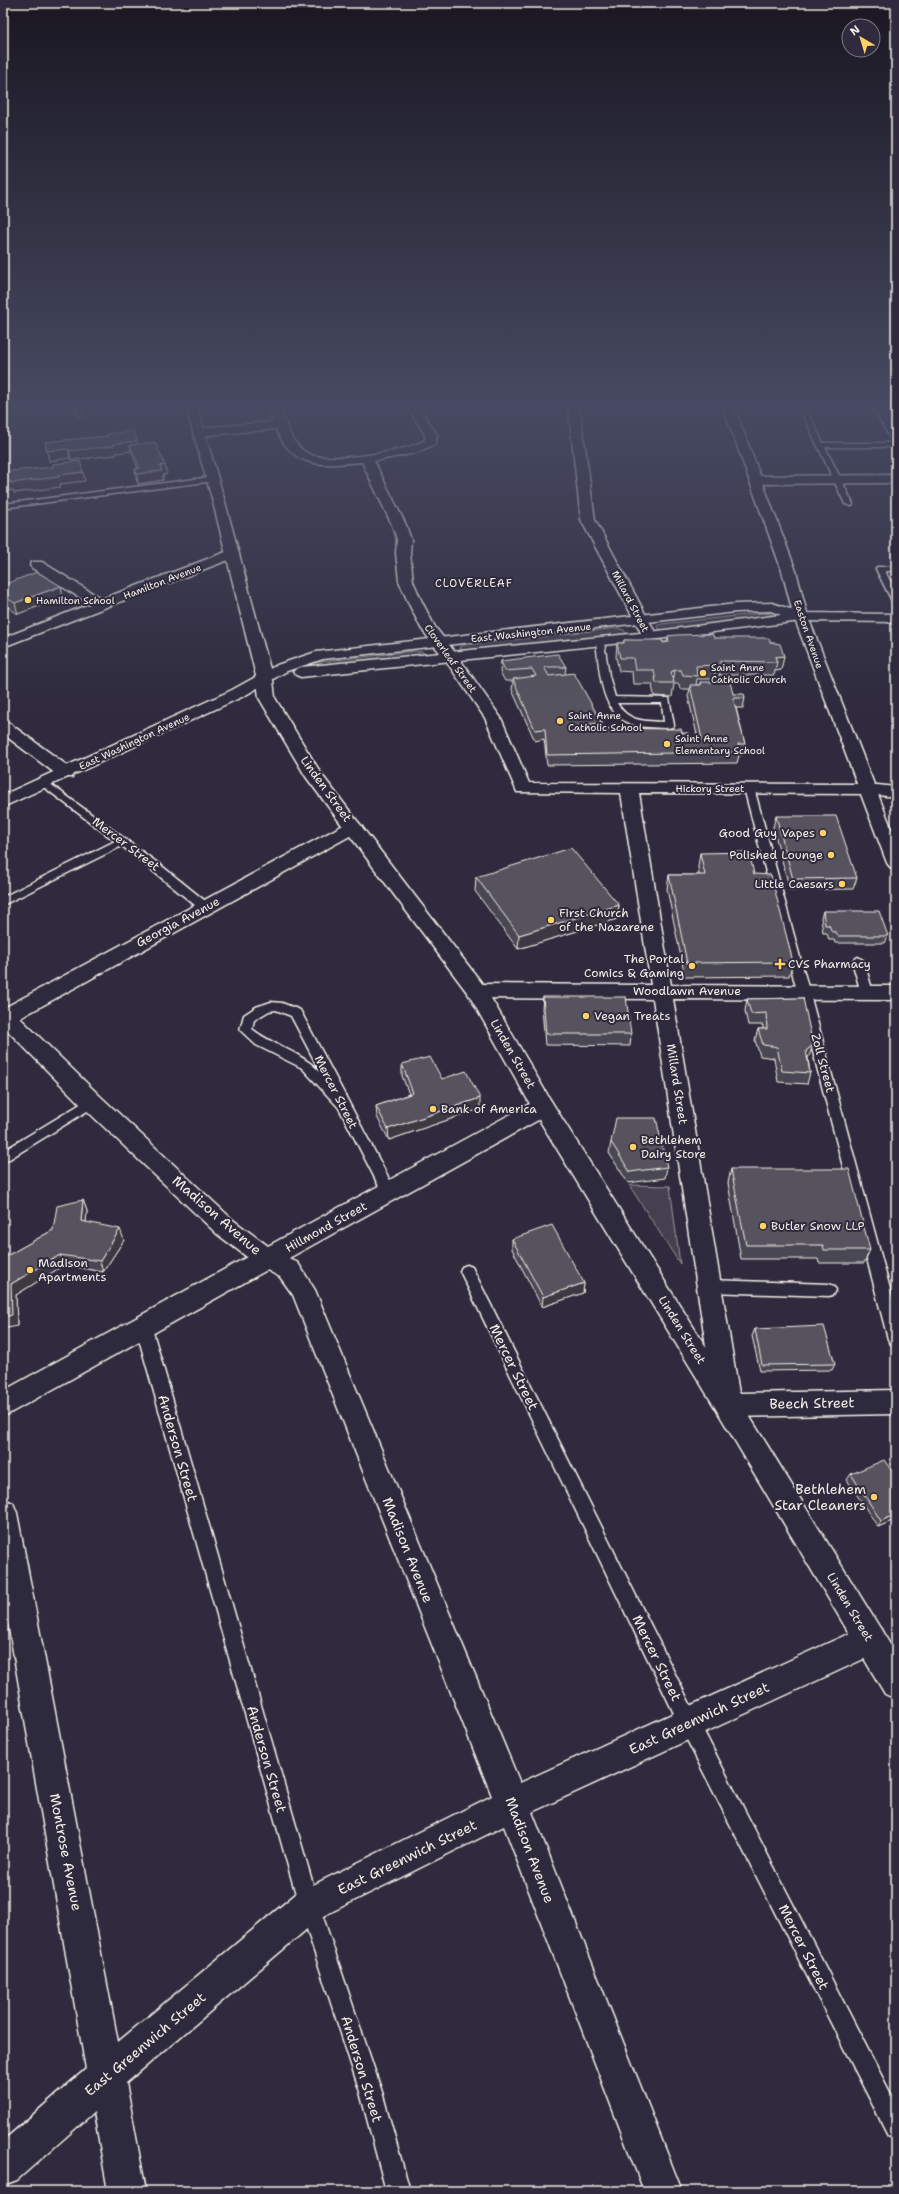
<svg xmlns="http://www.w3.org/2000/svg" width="899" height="2194" font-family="'Shantell Sans',sans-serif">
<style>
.green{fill:#454050;stroke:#9c989c}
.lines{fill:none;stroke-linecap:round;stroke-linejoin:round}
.lane-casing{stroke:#f4f1e8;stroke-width:3}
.street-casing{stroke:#f4f1e8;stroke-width:3}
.secondary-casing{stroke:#f4f1e8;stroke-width:3}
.primary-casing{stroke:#f4f1e8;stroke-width:3}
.lane{fill:#2f2a3d;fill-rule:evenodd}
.street{fill:#2f2a3d;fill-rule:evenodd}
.secondary{fill:#2f2a3d;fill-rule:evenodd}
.primary{fill:#2f2a3d;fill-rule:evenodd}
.wall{fill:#4a4752;stroke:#f4f1e8}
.shaded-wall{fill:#3c3942;stroke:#f4f1e8}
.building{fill:#56525f;stroke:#f4f1e8}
.poi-dot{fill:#ffd166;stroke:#2f2a3d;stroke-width:1.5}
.labels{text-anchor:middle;stroke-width:4;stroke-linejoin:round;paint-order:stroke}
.far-street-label{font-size:10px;fill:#f4f1e8;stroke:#2f2a3d}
.far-poi-label{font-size:10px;fill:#f4f1e8;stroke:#2f2a3d;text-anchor:start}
.far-neighbourhood-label{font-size:11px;letter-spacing:1px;fill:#f4f1e8;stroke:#2f2a3d}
.street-label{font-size:12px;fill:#f4f1e8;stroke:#2f2a3d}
.poi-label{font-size:12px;fill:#f4f1e8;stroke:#2f2a3d;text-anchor:start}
.near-street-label{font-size:14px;fill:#f4f1e8;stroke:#2f2a3d}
.near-poi-label{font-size:14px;fill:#f4f1e8;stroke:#2f2a3d;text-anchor:end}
</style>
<rect width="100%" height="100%" fill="#2f2a3d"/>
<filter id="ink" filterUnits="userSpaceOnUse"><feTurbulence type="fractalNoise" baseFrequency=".025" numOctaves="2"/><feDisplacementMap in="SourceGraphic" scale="8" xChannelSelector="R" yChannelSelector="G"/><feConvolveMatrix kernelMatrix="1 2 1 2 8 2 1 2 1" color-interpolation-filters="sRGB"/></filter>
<g filter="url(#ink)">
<path class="green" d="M3,404h41v1l-41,13z
M764,613l7,1 3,3 -108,14 -7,-2 -2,-3 4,-2z
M618,628l6,2 2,3 -5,3 -154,16 -6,-2 -1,-3 4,-2z
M415,651l8,1 1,3 -121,15h-14l13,-6z
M629,1185l41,1 10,78z"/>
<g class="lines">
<defs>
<path id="lane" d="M74,404h8v11h-4z
M798,404h6l19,39h73v4h-71l28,57 -1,2 -7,-2z
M211,477h3v4l-211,27v-4z
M877,567h19v4h-11l11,22v11l-4,-3 -16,-32z
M600,639l4,3 5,34 6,21 54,1 5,27 -2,2c-7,2 -17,0 -24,0 -48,-2 -47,-49 -52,-85zM617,703h45l2,19c-20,-1 -36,0 -47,-19z
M45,780l118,87 46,37 2,3 -2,3h-8l-79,-64 -119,59v-8l112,-56 -74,-56v-4z
M749,785l5,3 142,523v35l-5,-2 -3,-5 -144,-551z
M858,957l6,4 9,32 -6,4 -6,-4 -9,-32z
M271,1002l11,1 18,7 96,182 -2,4 -5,1 -5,-1 -45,-88 -37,-40 -46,-23 -16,-15 4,-15 12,-8zM276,1010l15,6 30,57c-19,-21 -48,-27 -69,-44l2,-9 15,-9z
M92,1097l5,2 2,3 -2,3 -94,58v-12z
M467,1265l5,2 224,449 200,388v34l-8,-3 -206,-405 -222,-459 2,-4z
M709,1280l120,4 5,2 2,4 -2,4 -5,2 -120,-4 -5,-2 -2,-4 2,-4z
M143,1318l5,2 3,5 168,580 63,187 28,99h-24l-26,-99 -61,-187 -164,-580 3,-5z"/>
<path id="street" d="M267,404h11c7,17 11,38 29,49 18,11 101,-1 118,-13v-5l-19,-31h11l20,31 -2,9 -19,9 -42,8 32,64 5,15 -1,13 3,28 9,21 13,25 22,28 44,63 28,65 339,1 28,3v10l-28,-3 -229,-1 32,192 225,1v14l-223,-1 66,394 157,-3v24l-168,3 -9,-3 -4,-9 -62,-406 -176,-1 -7,-2 -3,-5 3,-5 7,-2 174,1 -30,-192 -104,-1 -32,-74 -39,-57 -25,-33 -13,-26 -9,-21 -3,-28 1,-13 -5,-15 -30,-63c-38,3 -68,9 -86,-33l-77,7 -6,-4 6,-4 74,-6z
M568,404h11l16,116 62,116 -2,3h-10l-2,-3 -62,-116z
M871,404h11l14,24v14l-6,-4z
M896,475v8l-141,1 -6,-4 6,-4z
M231,550l5,1 2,3 -2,3 -233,90v-9l87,-34 -58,-36 -2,-3 2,-3h10l60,37z
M3,721l6,2 63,46 2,4 -2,4h-12l-57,-43z
M353,822l6,1 3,4 -3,4 -339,187 80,78 133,124 35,26 267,-145 8,-2 8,2 3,6 -3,6 -262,145 9,5 17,27 205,493 339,-154 11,-4 11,4 4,11 -4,11 -349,161 150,379h-38l-140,-365 -183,91 -195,166 20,108h-38l-14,-79 -77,68 -14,5v-44l83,-72 -83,-475v-95l10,4 4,10 101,529 179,-149 195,-97 -199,-501 -13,-18 -13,-7 -264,147v-26l244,-134 -30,-23 -133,-126 -81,-82v-19h3l341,-184z"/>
<path id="secondary" d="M772,603l30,10 94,1v8l-95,-1 -151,19 -349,37 -5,-2 -3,-3 3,-3 5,-2 349,-35 131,-17 -10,-4 -35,1 -413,47 -36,12 -43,25 -241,111v-12l229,-105 45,-25 39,-13 420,-48z"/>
<path id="primary" d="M185,404h11l29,98 48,178 2,18 47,77 162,211 67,115 186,295 159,258v45l-11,-5 -166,-280 -184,-301 -66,-118 -163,-218 -47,-79 -2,-18 -44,-178z
M722,404h11l63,167 12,46 88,223v29l-6,-2 -3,-4 -93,-246 -12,-46z"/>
</defs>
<use href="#lane" class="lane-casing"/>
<use href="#street" class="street-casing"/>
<use href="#secondary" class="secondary-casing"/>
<use href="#primary" class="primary-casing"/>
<use href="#lane" class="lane"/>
<use href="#street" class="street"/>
<use href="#secondary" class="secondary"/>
<use href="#primary" class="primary"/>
</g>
<path class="wall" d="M107,434l31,10 29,30 -4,1v5l-25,4 -2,-5 -1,-10h3l-6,-15 -1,-3 -15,2v2l-45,5 -1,-2 -21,3 -4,-19 63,-6z
M3,585l60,12 -45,17 -15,-10z
M668,636l46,2 56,4 14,14 -3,14 -6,1 -1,4h-55v2l-5,2h-17l-1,6h4v-3l45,16 -2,10h-7l9,36 -2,11h-4l-2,8 -190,2 -3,-26 -9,2 -23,-51 1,-9h-8l-5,-9 1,-11 65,6 -1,7 37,49 -1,5 81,5 7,6h9l-10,-43 2,-7h-10l-1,-5h-5l-2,13 -18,-1 -2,-12h-19l-1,-12 -13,-1 -3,-14 1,-14h6l1,-3 43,2z
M776,816l81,62 -4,11 -63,1 -17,-63z
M700,853l54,21 39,88 -4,14 -104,1 -18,-88 2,-14h30l-1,-8z
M476,877l143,28 -2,14 -99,30 -43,-58z
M823,911l65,25 -3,7h-50l-1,-3h-5l-2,-7h-4l-2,-15z
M543,997l88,37 -1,12 -85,-1 -3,-37z
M803,998l6,58 -1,2 2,15 -3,11 -29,-2 -4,-24 -14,-2 -5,-16 3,-11h5v-4h-15l-3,-14 2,-12z
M402,1064l40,15 38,30 -91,31 -12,-23 -1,-11 33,-12 -7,-18z
M611,1142l56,25 -2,11 -37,5 -19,-30z
M731,1169l139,81 -6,13h-45l-1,-4h-77l-13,-76z
M83,1200l4,11 -1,11 38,18 -21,32 -39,-7 -48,30 1,31 -14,-68 50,-28z
M512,1239l72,44 -1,10 -41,14 -30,-58z
M755,1329l80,35 -3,6 -72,1 -8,-35z
M851,1474l45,3v42l-18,8 -31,-47z"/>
<path class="shaded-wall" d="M3,424h1l3,9 -4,1z
M137,441l2,9 -9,-5 1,6 -15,2v2l-45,5 -2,-9 44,-7z
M68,449l2,9 -21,3 -2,-10z
M165,465l2,9 -4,1v5l-25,4 -1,-10z
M83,472l2,9 -25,3 1,3 -47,6 -1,-3 -10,1v-9z
M61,586l2,11 -45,17 -3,-11z
M784,656l-3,14 -6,1 2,-9 -2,-5z
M721,664l-2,13 -5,2 2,-14z
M675,670l-2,13 -2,-11z
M602,723l-1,11 -26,3 1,-11z
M619,905l-2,14 -99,30 1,-14z
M813,1045l-4,11 -6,6 3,-11z
M480,1098v11l-91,31 -1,-11z
M6,1192l2,4 -5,3v-5z
M83,1200l4,11 -2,21 -4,-11z
M120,1229l4,11 -21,32 -3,-11z
M60,1255l4,10 -48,30 1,31 -14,3v-12l8,-33z
M584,1283l-1,10 -41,14 1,-10z
M896,1514v5l-18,8 3,-6z"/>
<path class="building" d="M133,431l4,10 -24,3 1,2 -45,5 -1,-2 -21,2 -2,-9 63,-6 -1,-2z
M155,442l10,23 -5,1 2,5 -25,3 -2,-5 5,-1 -10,-23z
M80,461l3,11 -25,3 1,2 -48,6v-2l-8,1v-10l50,-5v-3z
M37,572l24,14 -46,17 -12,-7v-11z
M709,634l4,1 1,3h55l1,4 10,2 4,12 -9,1 2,5 -57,-1 1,3 -5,1 -20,1 1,10 -14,-1 -2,-5h-6l-4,2 3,11h-18l-2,-13h-19l-2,-12h-13l-3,-15h7v-3h38l1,3 6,-1 -1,-6 9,-1z
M558,654l8,13h-22l5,9 25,-3 28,50 -26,3v2l105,1 1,4h6l1,6h13l-12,-54h11l-1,-3h30l3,12h11l1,4h-12l12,46h-7l1,8 -192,3 -2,-26 -10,1 -22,-51 23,-3 -4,-7 -27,2 -4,-10z
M776,816h60l21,62 -64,1z
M571,848l48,57 -100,30 -43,-58z
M749,852l5,22 17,1 22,87 -106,1 -18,-88h36l-5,-22z
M823,911h56l9,25h-50l-2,-4h-4l-3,-7h-4z
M543,997h83l5,37h-85z
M803,998l10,47 -7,6 4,22 -28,-2 -5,-24 -14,-2 -5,-16h9l-1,-16 -15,1 -4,-15z
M430,1057l12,22 24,-8 14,27 -92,31 -12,-23 37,-13 -11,-29z
M616,1118h40l11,49 -37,5 -19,-30z
M731,1169h118l21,81h-46l-1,-5h-77z
M3,1189l3,3 -3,2z
M83,1200l-2,21 39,8 -20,32 -40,-6 -49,29 1,31 -9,2v-59l50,-28 4,-24z
M552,1225l32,58 -41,14 -31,-58z
M824,1326l11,38 -73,1 -7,-36z
M884,1460l12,17v37l-15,7 -30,-47z"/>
</g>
<linearGradient id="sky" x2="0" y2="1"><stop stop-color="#1a1722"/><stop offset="0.57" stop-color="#474a62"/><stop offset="1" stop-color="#474a62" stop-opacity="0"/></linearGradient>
<rect width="899" height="711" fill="url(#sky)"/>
<g class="poi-dot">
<circle cx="28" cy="600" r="4"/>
<circle cx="703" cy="673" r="4"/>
<circle cx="560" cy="721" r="4"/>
<circle cx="667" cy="744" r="4"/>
<circle cx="823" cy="833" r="4"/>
<circle cx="831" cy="855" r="4"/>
<circle cx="842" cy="884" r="4"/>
<circle cx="551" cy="920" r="4"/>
<path d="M778 958h4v4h4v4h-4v4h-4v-4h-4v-4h4z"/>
<circle cx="692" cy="966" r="4"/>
<circle cx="586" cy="1016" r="4"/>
<circle cx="433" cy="1109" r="4"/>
<circle cx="633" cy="1147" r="4"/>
<circle cx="763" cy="1226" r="4"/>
<circle cx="30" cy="1270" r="4"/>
<circle cx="874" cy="1497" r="4"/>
</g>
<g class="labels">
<g class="far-street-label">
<text transform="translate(162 581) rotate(-21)" y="4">Hamilton Avenue</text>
<text transform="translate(631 601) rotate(62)" y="4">Millard Street</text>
<text transform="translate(531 632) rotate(-6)" y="4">East Washington Avenue</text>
<text transform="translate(809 634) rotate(71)" y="4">Easton Avenue</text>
<text transform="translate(451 658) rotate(54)" y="4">Cloverleaf Street</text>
<text transform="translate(134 741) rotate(-25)" y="4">East Washington Avenue</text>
<text x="710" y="792">Hickory Street</text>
</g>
<g class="far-poi-label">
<text x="36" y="604">Hamilton School</text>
<text x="711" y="671">Saint Anne<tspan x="711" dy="12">Catholic Church</tspan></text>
<text x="568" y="719">Saint Anne<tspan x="568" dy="12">Catholic School</tspan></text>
<text x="675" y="742">Saint Anne<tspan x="675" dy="12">Elementary School</tspan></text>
</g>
<g class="far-neighbourhood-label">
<text x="474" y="587">CLOVERLEAF</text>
</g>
<g class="street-label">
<text transform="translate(326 789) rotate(54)" y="4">Linden Street</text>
<text transform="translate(126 844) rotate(37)" y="4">Mercer Street</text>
<text transform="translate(178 922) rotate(-28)" y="4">Georgia Avenue</text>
<text x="687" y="995">Woodlawn Avenue</text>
<text transform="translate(513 1054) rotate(60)" y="4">Linden Street</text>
<text transform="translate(823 1063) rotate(75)" y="4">Zoll Street</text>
<text transform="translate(677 1084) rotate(81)" y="4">Millard Street</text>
<text transform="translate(336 1092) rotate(63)" y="4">Mercer Street</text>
<text transform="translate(326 1227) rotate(-29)" y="4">Hillmond Street</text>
<text transform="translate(682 1330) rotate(58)" y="4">Linden Street</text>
<text transform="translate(850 1607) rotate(59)" y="4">Linden Street</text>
</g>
<g class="poi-label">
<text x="815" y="837" text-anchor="end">Good Guy Vapes</text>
<text x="823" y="859" text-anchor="end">Polished Lounge</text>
<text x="834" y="888" text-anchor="end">Little Caesars</text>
<text x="559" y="917">First Church<tspan x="559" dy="14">of the Nazarene</tspan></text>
<text x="684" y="963" text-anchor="end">The Portal<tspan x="684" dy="14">Comics &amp; Gaming</tspan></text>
<text x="788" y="968">CVS Pharmacy</text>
<text x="594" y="1020">Vegan Treats</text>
<text x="441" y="1113">Bank of America</text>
<text x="641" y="1144">Bethlehem<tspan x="641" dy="14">Dairy Store</tspan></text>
<text x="771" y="1230">Butler Snow LLP</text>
<text x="38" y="1267">Madison<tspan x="38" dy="14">Apartments</tspan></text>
</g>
<g class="near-street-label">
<text transform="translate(217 1215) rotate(41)" y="5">Madison Avenue</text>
<text transform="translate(514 1367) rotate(64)" y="5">Mercer Street</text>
<text transform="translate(812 1403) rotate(-1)" y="5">Beech Street</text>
<text transform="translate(178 1448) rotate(74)" y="5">Anderson Street</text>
<text transform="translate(408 1550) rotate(68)" y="5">Madison Avenue</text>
<text transform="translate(657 1658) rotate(64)" y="5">Mercer Street</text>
<text transform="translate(699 1718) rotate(-25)" y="5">East Greenwich Street</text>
<text transform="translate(267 1759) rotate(74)" y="5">Anderson Street</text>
<text transform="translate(530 1850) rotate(69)" y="5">Madison Avenue</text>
<text transform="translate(66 1852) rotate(79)" y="5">Montrose Avenue</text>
<text transform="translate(407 1857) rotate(-26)" y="5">East Greenwich Street</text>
<text transform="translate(804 1947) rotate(63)" y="5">Mercer Street</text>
<text transform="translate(145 2044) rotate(-40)" y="5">East Greenwich Street</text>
<text transform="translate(362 2069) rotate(73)" y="5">Anderson Street</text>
</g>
<g class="near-poi-label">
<text x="866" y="1494">Bethlehem<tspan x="866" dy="16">Star Cleaners</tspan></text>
</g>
</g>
<rect width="899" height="2194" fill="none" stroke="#2f2a3d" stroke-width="16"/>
<rect x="8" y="8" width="883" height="2178" fill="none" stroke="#f4f1e8" stroke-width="1.5" filter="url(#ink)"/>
<g transform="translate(861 38) rotate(322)"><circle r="19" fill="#2f2a3d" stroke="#7e7a81"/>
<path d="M0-3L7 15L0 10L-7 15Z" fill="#ffd166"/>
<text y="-6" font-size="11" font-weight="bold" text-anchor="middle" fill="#f4f1e8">N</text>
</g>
</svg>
